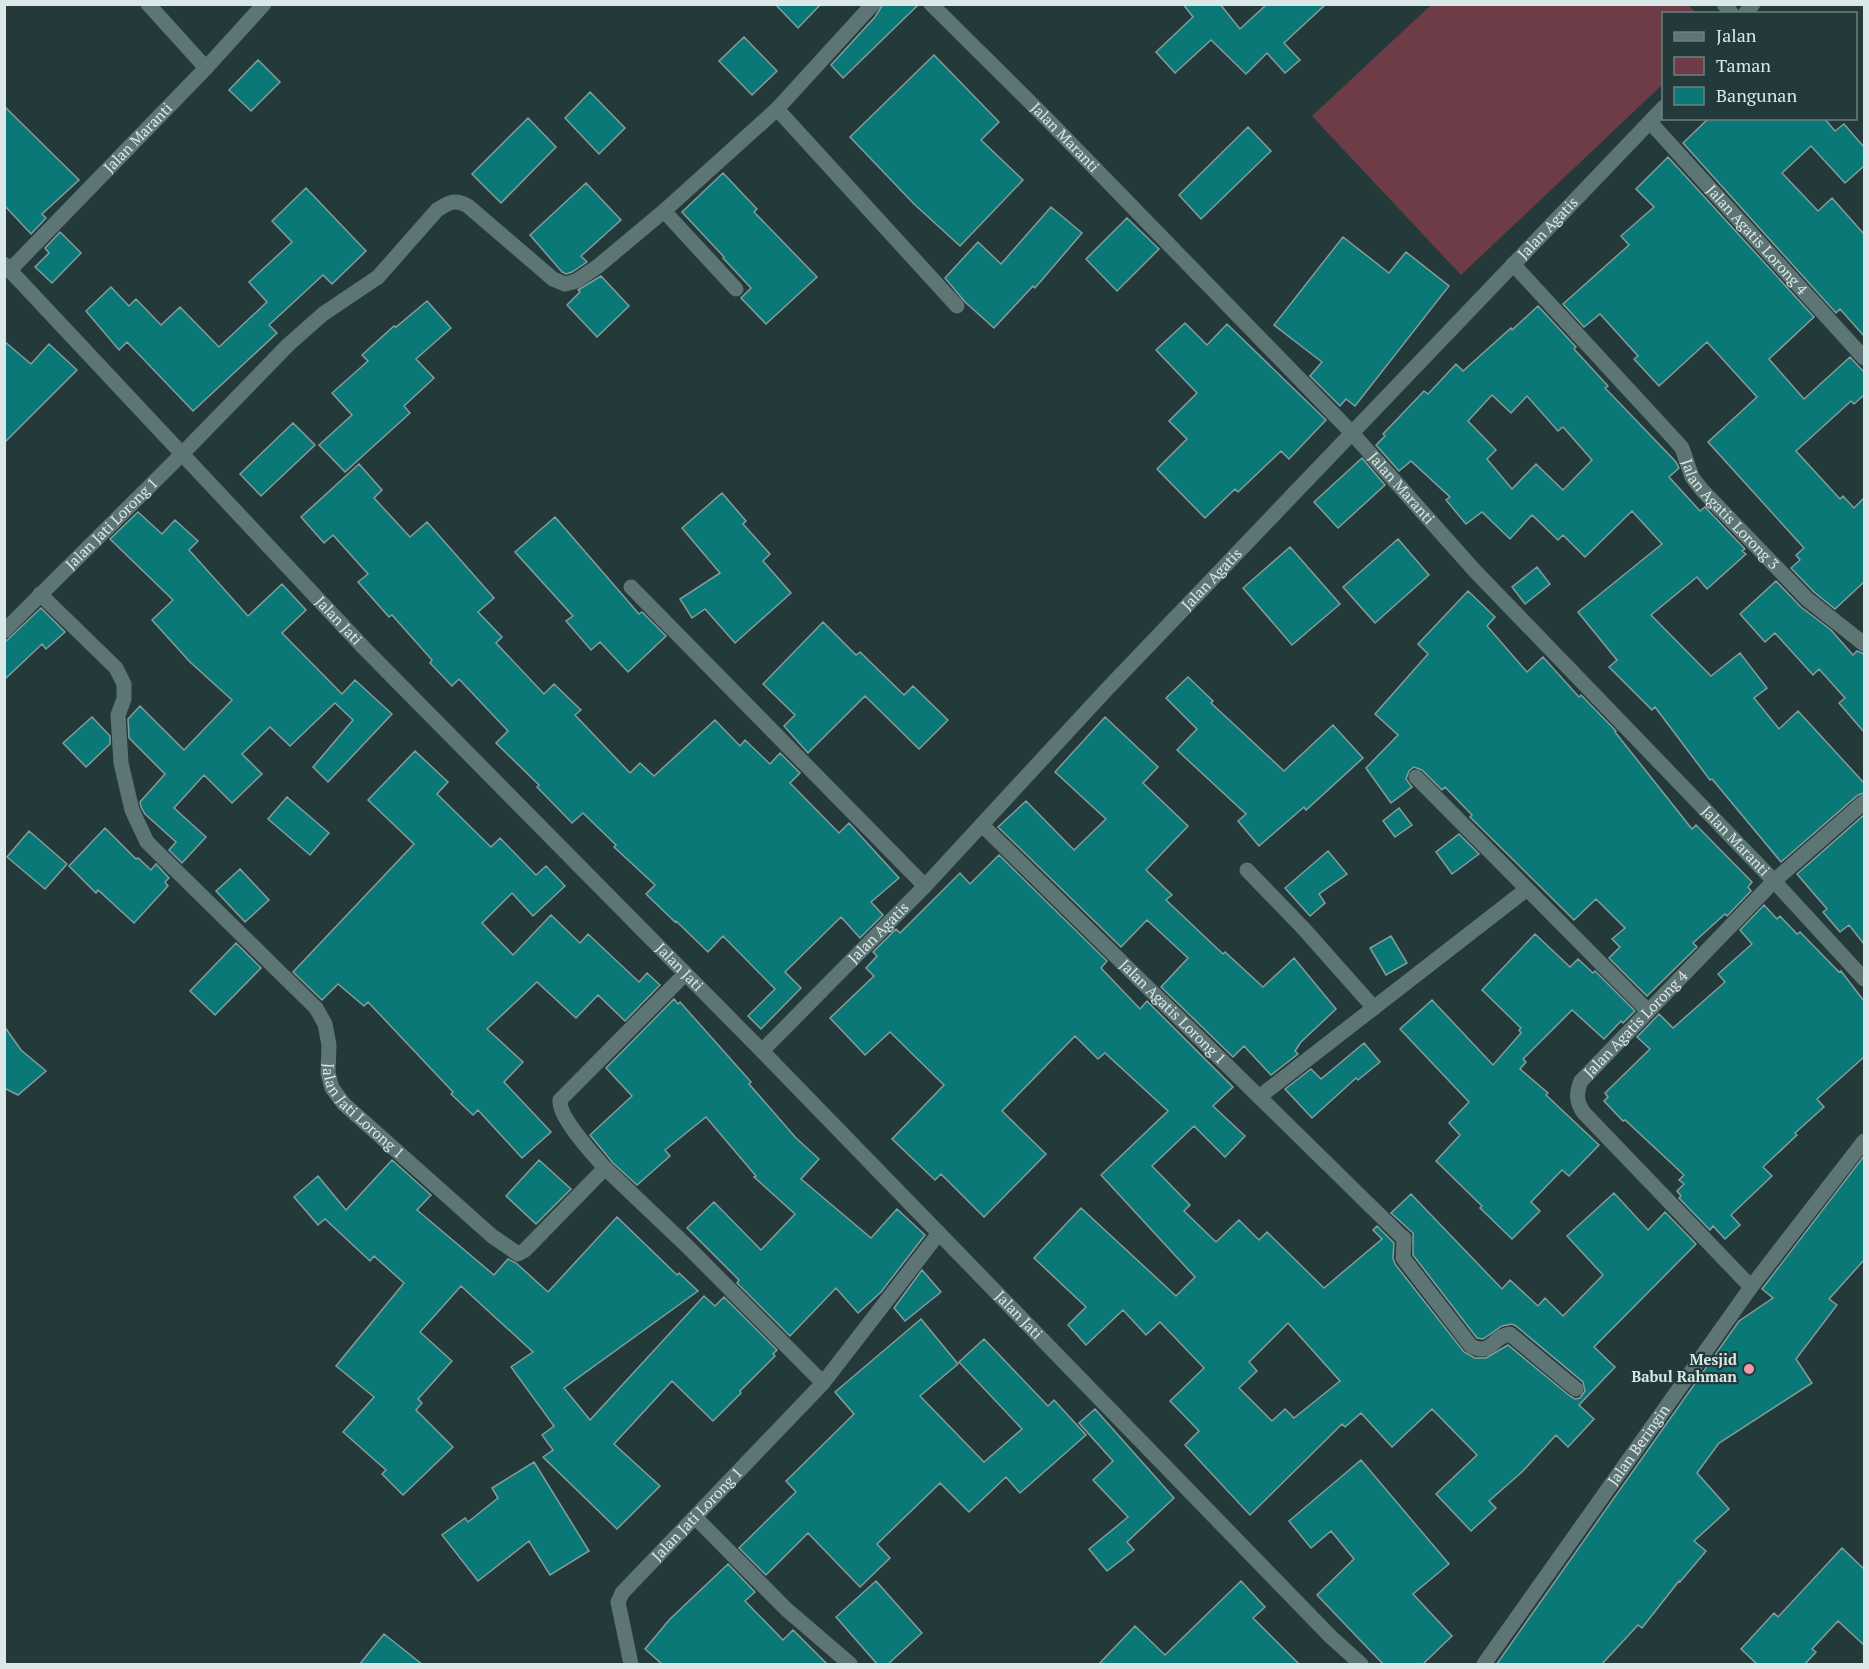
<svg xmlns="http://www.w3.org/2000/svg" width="1869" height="1669" font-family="'PT Serif',serif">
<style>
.green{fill:#6d3c47}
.building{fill:#0a7877;stroke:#849d9c;stroke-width:1.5;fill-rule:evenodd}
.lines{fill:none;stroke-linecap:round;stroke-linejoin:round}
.minor{stroke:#5d7574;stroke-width:15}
.tertiary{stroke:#5d7574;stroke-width:15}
.poi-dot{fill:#f29aad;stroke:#243a3a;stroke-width:2}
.labels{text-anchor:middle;stroke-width:4.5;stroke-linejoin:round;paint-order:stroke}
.street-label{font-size:15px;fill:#dbe8e8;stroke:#243a3a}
.poi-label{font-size:15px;font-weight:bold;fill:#dbe8e8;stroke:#243a3a;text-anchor:end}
</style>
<rect width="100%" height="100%" fill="#243a3a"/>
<path class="green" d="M1688,5l8,8 -32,1 -1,70 -202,191 -149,-159 119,-111z"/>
<path class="building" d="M775,4h46l-23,24z
M883,4h36l-76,74 -12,-13 44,-48z
M1183,4h37l20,25 27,-25h59l-42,39 16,17 -15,13 -18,-20 -21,21 -35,-34 -36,33 -19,-21 37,-35z
M744,37l33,34 -25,24 -33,-34z
M934,55l65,67 -18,18 42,40 -63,66 -46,-42 -64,-67z
M258,60l22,22 -29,29 -22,-21z
M590,92l35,36 -26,26 -34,-36z
M4,106l75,74 -37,34 4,4 -15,16 -27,-29z
M528,118l28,29 -55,56 -29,-29z
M1709,118h115l11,13 9,-7 20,23v19l-19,17 -34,-37 -29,27 36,38 14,-13 32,36v102l-24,-27 -4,4 -153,-170z
M1248,127l23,24 -70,68 -22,-24z
M1668,157l146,160 -45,42 35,40 46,-42 14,15v23l-10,9 -3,-3 -55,50 44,48 3,-3 11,12 10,-10v84l-29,27 -21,-17 -23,-24 9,-8 -4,-5 8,-7 -96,-106 49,-45 -50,-55 -48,44 -25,-27 4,-3 -38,-42 -16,13 -21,-23 66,-59 -8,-9 33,-29 -18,-18z
M723,173l34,36 -3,3 63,65 -51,47 -25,-26 10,-10 -28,-30 1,-1 -42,-45z
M586,183l35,37 -40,36 6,6 -15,10 -6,2 -4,-2 -32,-37z
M306,188l60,63 -34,33 -9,-9 -54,50 8,8 -84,78 -66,-69 -8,8 -33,-39 25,-24 18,19 7,-7 25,26 19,-18 39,40 48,-45 -18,-20 43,-40 -20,-21z
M1051,207l31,26 -47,55 -2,-2 -39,42 -29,-26 -20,-24 33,-36 23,22z
M1127,218l32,31 -42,42 -31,-32z
M60,232l21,21 -29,30 -17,-16 14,-14 -4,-5z
M1343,237l46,36 17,-21 43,34 -94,120 -9,-7 -6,7 -30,-30 12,-14 -48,-37z
M601,276l28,30 -32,31 -30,-32 13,-13 -2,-2z
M427,301l24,27 -35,31 18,19 -30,28 6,7 -65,59 -26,-27 33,-30 -20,-22 36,-32 -6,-6 32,-29 2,1z
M1538,306l38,41 -2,2 34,37 -3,2 71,74 3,6 -10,9 31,34 5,-4 40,42 -3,2 4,3 -39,35 -10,-12 -46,38 60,61 29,-23 27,35 -13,10 25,31 19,-18 66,72v10l-6,2 -77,67 -69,-83 -2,1 -55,-73 -3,3 -43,-43 8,-7 -39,-48 84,-68 -30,-33 -47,46 -22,-22 -5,5 -26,-25 -22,24 -28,-27 -16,12 -20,-24 4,-3 -39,-36 -12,10 -23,-26 9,-9 -2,-2 41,-43 4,3 28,-30 7,7 48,-43 1,2zM1492,395l19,18 16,-17 31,35 5,-4 29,33 -29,30 -27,-26 -24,25 -25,-30 9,-9 -28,-29z
M1185,323l22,22 20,-21 99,96 -37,39 -8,-8 -43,41 -3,-3 -30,29 -48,-49 30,-30 -18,-18 28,-28 -41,-43z
M4,341l27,23 18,-20 28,26 -73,73z
M293,423l22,22 -54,51 -21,-22z
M1362,458l23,27 -47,43 -24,-26z
M359,464l23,26 -8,8 36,39 17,-15 67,76 -16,14 24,25 -6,6 48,51 10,-10 27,26 -6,5 55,58 10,-10 14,13 61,-56 25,26 5,-6 25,24 10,-11 20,20 -10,10 49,50 10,-10 50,55 -28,24 12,13 -23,23 -19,-21 -56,55 16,16 -40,41 -13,-13 27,-27 -52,-53 -15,16 -32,-31 -1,1 -29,-28 9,-9 -41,-38 2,-2 -33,-32 -11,10 -35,-36 2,-2 -43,-42 12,-12 -49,-52 -7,7 -22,-23 2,-3 -40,-45 -3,2 -31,-35 10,-8 -35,-39 -9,8 -23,-26z
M722,493l24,28 -3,3 27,30 -7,7 28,32 -56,50 -30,-34 -13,9 -12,-19 40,-26 -38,-45z
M138,512l24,22 13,-14 23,21 -9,9 59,66 34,-32 24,26 -24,23 60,61 13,-14 37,34 -64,68 -15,-15 40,-47 -18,-17 -45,43 -20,-19 -28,27 20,20 -30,29 -28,-28 -30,33 32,29 -24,26 -13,-13 7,-8 -31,-28 -4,-7 -1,-5 25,-28 -36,-36 -1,-19 12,-13 44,44 48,-50 -42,-38 -38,-42 21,-20 -63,-61z
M555,517l84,97 3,-2 24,24 -38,36 -28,-30 -9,8 -25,-29 7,-5 -58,-64z
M1398,539l31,36 -54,48 -32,-36z
M1290,547l50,57 -48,41 -49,-57z
M1537,567l13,17 -25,20 -13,-17z
M1776,581l25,26 30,23 22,25 4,-4 7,3v78l-25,-29 6,-5 -26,-29 -6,6 -38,-42 -10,9 -25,-28z
M1468,591l27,26 -8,9 40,46 16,-15 36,40 2,-2 35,36 -1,1 77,97 4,-4 56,57 -4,5 3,4 -24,25 -2,-2 -32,29 4,4 -50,49 -38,-38 11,-11 -8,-8 13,-11 -29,-29 -22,21 -104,-103 2,-2 -27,-28 -3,3 -20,-20 -8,-3 -5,4 -3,8 6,8 -21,16 -25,-35 32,-33 -23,-21 53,-60 -10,-10z
M41,608l24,24 -19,17 -4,-5 -38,36v-37z
M823,622l33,33 4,-3 44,43 9,-9 35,34 -29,29 -54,-53 -57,57 -24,-27 11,-11 -32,-31z
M1188,677l25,24 -2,2 73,68 49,-46 30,33 -57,52 -2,-3 -45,39 -21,-25 8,-7 -69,-64 20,-21 -31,-31z
M92,717l18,19v8l-24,23 -23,-24z
M1105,717l53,50 -15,16 45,43 -42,44 26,25 -6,5 57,54 2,-2 38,35 31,-29 42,51 -35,33 -6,9 3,3 -27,21 -27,-29 -11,11 -72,-70 27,-29 -41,-38 -26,27 -123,-120 28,-26 48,49 32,-31 -51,-47z
M415,751l33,31 -11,12 54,53 9,-9 36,37 10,-9 19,20 -32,30 -21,-23 -30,30 31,32 38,-40 29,28 8,-9 51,48 8,-9 13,12 -35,36 -27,-26 -22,23 -39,-36 -50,47 36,33 -19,20 47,50 -29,26 -44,-48 -5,5 -22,-21 2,-2 -85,-90 -4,4 -26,-22 -16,16 -29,-28 121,-128 -46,-44z
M287,797l42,36 -19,22 -42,-36z
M1399,808l13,17 -17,12 -12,-16z
M1864,815v129l-15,-19 -9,7 -17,-20 4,-3 -30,-35z
M105,828l31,31 2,-1 13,12 5,-6 13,14 -4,4 3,4 -34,37 -36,-33 -2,3 -27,-27z
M29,831l38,33 -22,25 -38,-32z
M1459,834l20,20 -27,20 -16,-22z
M1328,851l19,23 -28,20 6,9 -15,13 -25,-28z
M999,855l108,106 -6,7 39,41 7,-8 86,86 -20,19 32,30 -20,21 -31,-31 -42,40 38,39 -6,6 32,31 23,-22 20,20 8,-8 57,56 58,-49 -9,-9 4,-4 17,17 -1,15 2,6 69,88 11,6h11l22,-13 62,51 5,3 5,-1 5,-7 -2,-9 -67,-56 -4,-2 -10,2 -19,13 -6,-1 -64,-83v-22l-22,-20 20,-19 91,95 8,-9 28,26 7,-8 18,18 40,-41 -36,-39 47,-43 34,37 17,-18 31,32 -102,103 21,20 -36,38 15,14 -26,28 -12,-12 -33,36 -34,30 7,7 -25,23 -35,-37 41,-39 -45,-46 -40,38 -31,-34 -16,14 -3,-3 -92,91 -65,-70 14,-14 -29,-30 34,-33 -44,-46 -14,13 -23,-25 -37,35 -18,-20 18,-18 -52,-49 47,-50 95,88 19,-19 -94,-102 67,-64 -63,-58 -7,6 -23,-23 -73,75 44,43 -62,63 -43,-43 -6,6 -43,-41 52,-54 -54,-53 -25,23 -35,-37 44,-42 -8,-8 11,-12 -4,-4 23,-23 4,4 60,-60 10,11zM1288,1323l52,58 -46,37 -9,-9 -13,12 -33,-33 18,-17 -8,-9z
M240,869l29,31 -24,22 -29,-31z
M1764,905l13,14 3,-3 17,18 3,-2 39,40 2,-1 23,30v56l-47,42 7,8 -29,26 2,2 -34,32 9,9 -41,39 9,10 -15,14 -12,-13 -3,4 -31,-32 2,-2 -4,-5 7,-7 -5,-4 5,-5 -59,-55 -2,1 -19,-20 4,-4 -3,-4 45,-44 -13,-12 22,-23 14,14 52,-46 -7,-8 34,-30 -12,-14z
M1535,934l35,33 8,-8 15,14 2,-2 40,40 -12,12 -2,-2 -17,18 -32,-29 -49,49 3,3 -6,7 28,24 -2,2 53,50 -30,31 -7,-6 -31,32 9,9 -28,28 -32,-31 2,-2 -46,-45 24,-26 -11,-12 20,-21 -69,-73 32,-29 61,65 28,-32 -2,-3 2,-2 -39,-38z
M1391,936l16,27 -21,12 -16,-27z
M236,943l25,25 -46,47 -25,-24z
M674,999l4,5 2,-2 71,80 -2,2 47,54 23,21 -18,20 70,59 26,-29 28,26 -44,57 -23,21 -22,-25 -46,48 -53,-53 2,-3 -52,-52 27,-26 47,48 34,-36 -41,-37 2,-1 -50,-59 -41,33 5,6 -33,29 -24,-22 -23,-28 42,-39 -26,-28z
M4,1026l17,24 25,21 -28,24 -14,-7z
M1364,1043l16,19 -22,18 -2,-2 -44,40 -27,-29 26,-20 10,10z
M1864,1156v104l-35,39 8,6 -41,54 16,24 -93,60 -22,30 32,36 -35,32 12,10 -26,31 -1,-1 -37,47 -4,-3 -37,40h-105l243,-344 34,-23 -11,-9z
M392,1160l39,35 -14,15 77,65 14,-16 8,4 32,29 69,-75 60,58 2,-2 19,18 -134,97 26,32 114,-124 11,10 9,-9 53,53 -4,4 2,2 -35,35 1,2 -28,28 -41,-40 -58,63 46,42 -43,43 -74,-72 10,-7 -11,-15 12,-9 -43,-59 22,-15 -72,-66 -41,46 32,29 -34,38 4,4 -6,7 37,37 -50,48 -21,-21 4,-4 -43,-38 31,-35 -38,-31 68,-83 -30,-27 -4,5 -45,-42 -7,6 -24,-28 24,-21 28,34z
M539,1160l32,29 -35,35 -30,-28z
M922,1270l19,22 -36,29 -11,-13z
M921,1319l37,45 -38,32 64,66 38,-33 -63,-67 25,-23 64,67 6,-6 32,35 -66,58 -14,-16 -37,35 -29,-29 -63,61 13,14 -30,29 -52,-54 -42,42 -27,-27 57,-56 -10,-11 68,-67 -19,-22z
M1095,1409l79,89 -47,44 7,8 -27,21 -18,-22 39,-32 -35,-37 20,-19 -34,-38z
M1361,1460l88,104 -36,30 39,42 -30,29h-38l-67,-70 37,-36 -23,-28 -20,17 -22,-27z
M534,1462l55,89 -39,24 -21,-34 -51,40 -36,-46 23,-17 3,4 30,-24 -6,-10z
M1842,1548l22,21v76l-26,-24 -26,28 4,3 -12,13h-46l-17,-16 33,-36 4,4z
M728,1564l27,28 -10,9 38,39 10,-10 35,35h-165l-18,-16 25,-30z
M876,1581l46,52 -35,32h-9l-42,-48z
M1241,1581l24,26 -12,11 47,47h-202l37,-39 30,29z
M384,1634l39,31h-64z"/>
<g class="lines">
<g class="minor">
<path d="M148,4l58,64"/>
<path id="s1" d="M931,4l115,114 306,315 123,138 299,310 90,98"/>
<path d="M1724,4l8,10"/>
<path d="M1745,14l8,-10"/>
<path d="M777,109l180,197"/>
<path id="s2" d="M1650,122l214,236"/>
<path d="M664,211l72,78"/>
<path id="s3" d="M1513,264l162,176 7,8 10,29 10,13 105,109 57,45"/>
<path id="s4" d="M10,270l196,-202 58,-64"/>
<path d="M182,454l106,-109 35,-31 55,-37 59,-67c12,-8 18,-11 31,-4l85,73 12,5 11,-3 21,-14 67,-56 113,-102 96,-105"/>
<path d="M631,587l294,299"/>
<path id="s5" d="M40,594l76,74 8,16v15l-6,16 3,48 11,47 15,32 169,166 9,16 4,21 -1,28 4,15 12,16 148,132 26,18 7,-4 80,-82 83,79 135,136"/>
<path d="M1416,777l232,234"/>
<path id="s6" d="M982,825l418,410 4,3 -1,20 68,88c20,11 23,-11 39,-12l66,55"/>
<path d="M1247,870l57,59 70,79"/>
<path id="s7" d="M762,1051l163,-165 183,-198 556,-581"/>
<path d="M1259,1097l268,-208"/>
<path d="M605,1168c-12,-14 -47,-51 -45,-68l125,-126"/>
<path id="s8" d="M1751,1287l-167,-174c-8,-11 -8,-20 -3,-32l193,-200 90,-79"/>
<path d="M695,1517l91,92 64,55"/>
<path id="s9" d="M631,1664l-13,-62 4,-9 201,-210 116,-150"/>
</g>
<g class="tertiary">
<path id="s10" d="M4,264l360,384 398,403 569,586 30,27"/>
<path id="s11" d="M4,631l178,-177"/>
<path id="s12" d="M1484,1664l267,-377 113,-146"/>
</g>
</g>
<circle class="poi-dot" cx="1749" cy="1369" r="6"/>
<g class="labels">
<g class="street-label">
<text dy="5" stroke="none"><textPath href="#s4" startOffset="184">Jalan Maranti</textPath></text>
<text dy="5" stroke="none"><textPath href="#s1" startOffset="189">Jalan Maranti</textPath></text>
<text dy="5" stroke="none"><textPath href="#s7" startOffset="1138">Jalan Agatis</textPath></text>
<text dy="5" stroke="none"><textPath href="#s2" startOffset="159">Jalan Agatis Lorong 4</textPath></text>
<text dy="5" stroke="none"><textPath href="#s1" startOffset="675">Jalan Maranti</textPath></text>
<text dy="5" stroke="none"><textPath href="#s3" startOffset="333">Jalan Agatis Lorong 3</textPath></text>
<text dy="5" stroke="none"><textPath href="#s11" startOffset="152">Jalan Jati Lorong 1</textPath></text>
<text dy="5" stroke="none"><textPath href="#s7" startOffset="652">Jalan Agatis</textPath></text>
<text dy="5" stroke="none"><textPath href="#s10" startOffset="489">Jalan Jati</textPath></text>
<text dy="5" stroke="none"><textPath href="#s1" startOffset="1161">Jalan Maranti</textPath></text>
<text dy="5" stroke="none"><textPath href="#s7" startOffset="166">Jalan Agatis</textPath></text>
<text dy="5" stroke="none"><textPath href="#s10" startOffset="975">Jalan Jati</textPath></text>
<text dy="5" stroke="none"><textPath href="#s6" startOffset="267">Jalan Agatis Lorong 1</textPath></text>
<text dy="5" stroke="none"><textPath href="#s8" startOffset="354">Jalan Agatis Lorong 4</textPath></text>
<text dy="5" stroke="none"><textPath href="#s5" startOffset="644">Jalan Jati Lorong 1</textPath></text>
<text dy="5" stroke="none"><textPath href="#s10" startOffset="1461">Jalan Jati</textPath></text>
<text dy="5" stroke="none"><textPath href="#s12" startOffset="268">Jalan Beringin</textPath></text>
<text dy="5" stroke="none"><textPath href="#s9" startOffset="182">Jalan Jati Lorong 1</textPath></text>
</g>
<g class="poi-label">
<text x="1737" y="1365">Mesjid<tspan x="1737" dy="17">Babul Rahman</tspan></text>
</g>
</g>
<rect width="1869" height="1669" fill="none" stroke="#dbe8e8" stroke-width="12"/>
<rect x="1662" y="12" width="195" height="108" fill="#243a3a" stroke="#6d8080" stroke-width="1.5"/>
<rect x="1674" y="32" width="30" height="9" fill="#5d7574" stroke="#6d8080" stroke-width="1.5"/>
<text x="1716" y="42" font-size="18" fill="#dbe8e8">Jalan</text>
<rect x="1674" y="57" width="30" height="18" fill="#6d3c47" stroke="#6d8080" stroke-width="1.5"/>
<text x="1716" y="72" font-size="18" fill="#dbe8e8">Taman</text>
<rect x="1674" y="87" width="30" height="18" fill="#0a7877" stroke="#6d8080" stroke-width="1.5"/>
<text x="1716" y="102" font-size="18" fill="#dbe8e8">Bangunan</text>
</svg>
